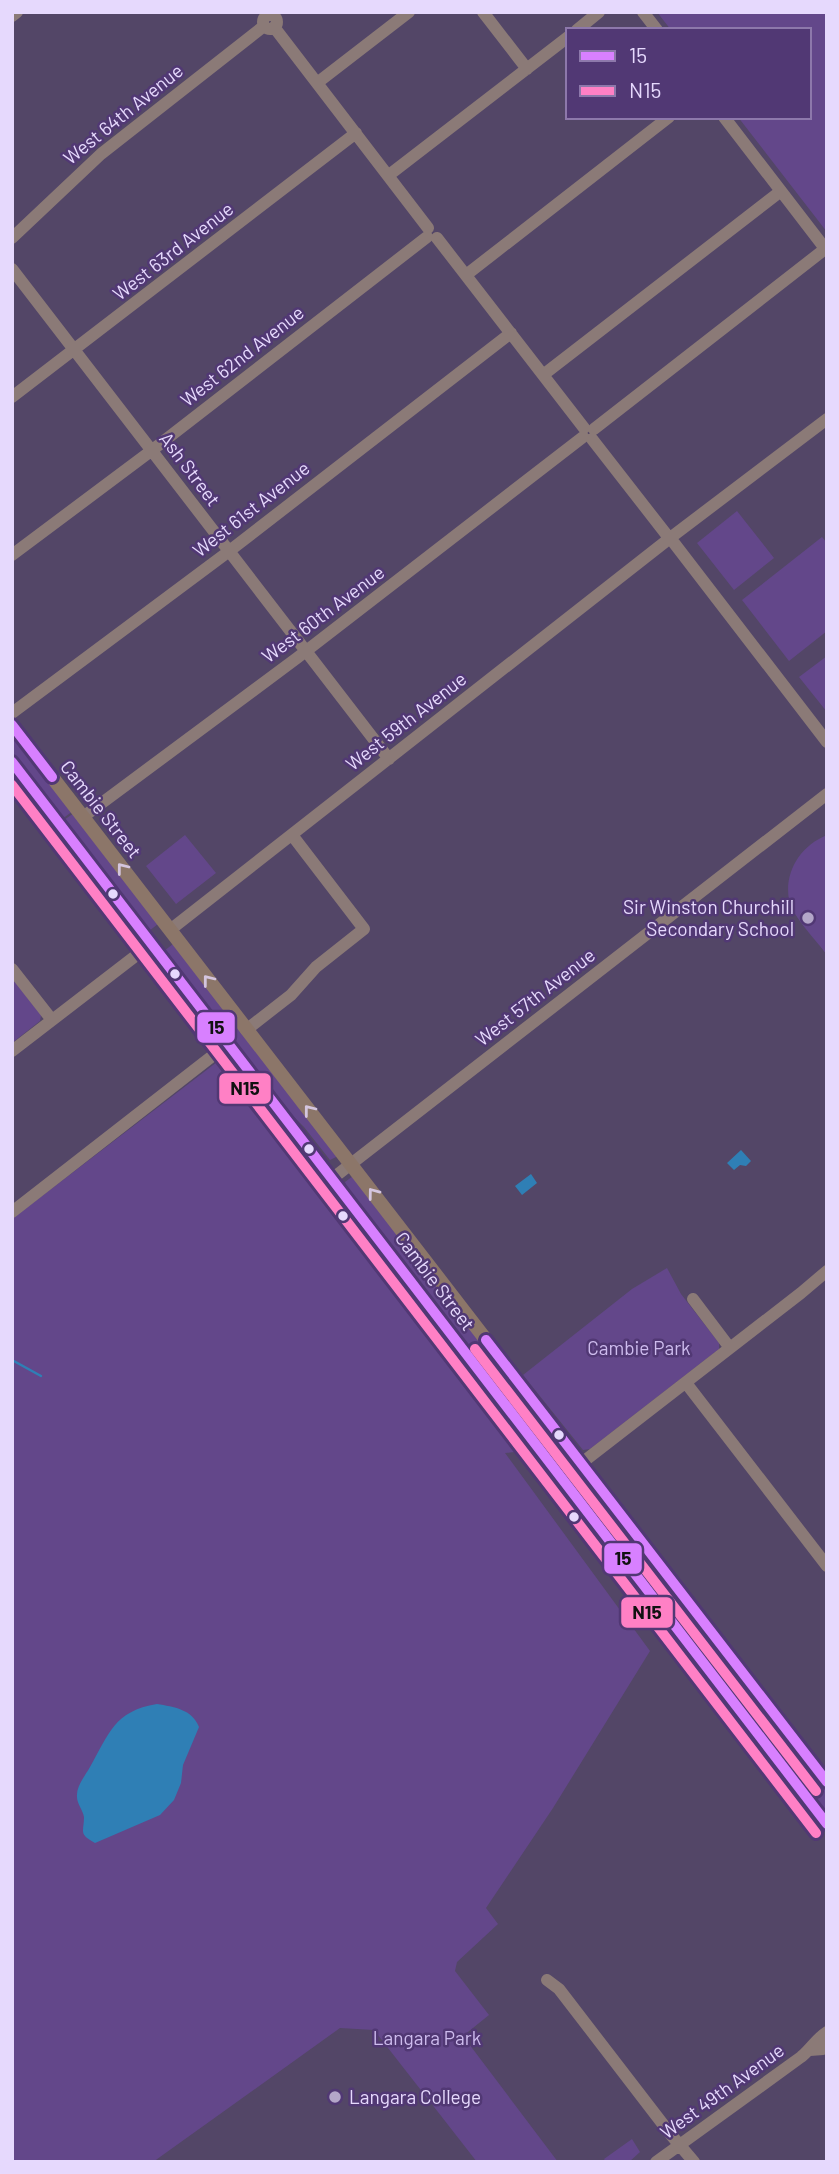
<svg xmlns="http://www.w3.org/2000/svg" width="839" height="2174" font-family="Barlow,sans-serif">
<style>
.green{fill:#63478a}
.water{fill:#2f7fb5}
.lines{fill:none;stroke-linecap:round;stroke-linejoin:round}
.stream{stroke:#2f7fb5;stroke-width:2.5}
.minor{stroke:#8b7a77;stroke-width:12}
.major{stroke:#8c7669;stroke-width:14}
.bus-1-casing{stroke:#513874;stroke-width:16}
.bus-2-casing{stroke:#513874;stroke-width:16}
.bus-1{stroke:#d880ff;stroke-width:10}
.bus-2{stroke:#ff80c5;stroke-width:10}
.oneway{stroke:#d4c5df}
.bus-dot{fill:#e6d9fd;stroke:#513874;stroke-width:2.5}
.poi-dot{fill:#b3a6c8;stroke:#513874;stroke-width:2.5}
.labels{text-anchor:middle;stroke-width:5;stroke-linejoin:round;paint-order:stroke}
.street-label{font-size:19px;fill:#e6d9fd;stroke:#513874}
.poi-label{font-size:19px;fill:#e6d9fd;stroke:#513874;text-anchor:end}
.park-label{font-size:19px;fill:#cebcee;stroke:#513874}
.line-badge{stroke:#513874;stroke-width:2.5}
.pale-badge-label{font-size:19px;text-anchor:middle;font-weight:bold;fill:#111}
</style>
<rect width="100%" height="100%" fill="#534667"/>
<path class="green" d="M657,12h170v220l-89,-115h71v-87h-138z
M737,511l37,47 -40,32 -37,-47z
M822,537l5,6v88l-38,30 -47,-61z
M827,656v56l-28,-35z
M12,733l61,78 -11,8 -50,-66z
M74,813l84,111 -9,7 -85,-111z
M185,835l31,38 -40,31 -30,-38z
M827,835v120c-10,-14 -35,-39 -38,-55 -5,-28 11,-54 38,-65z
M173,944l165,212 -8,4 -26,-33 -16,-16 -124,-160z
M12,978l29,37 -1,6 -28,22z
M221,1059l302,392 -18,2 145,198 -97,157 -67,100 12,16 -41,38 -2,9 34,44 -26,21 95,126h-81l-103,-132 -34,-2 -187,134h-141v-943z
M353,1176l215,280 -1,8h-8l-212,-275 -2,-7z
M667,1268l14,26 38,49v6l-129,100 -7,1 -60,-75 109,-86z
M578,1475l7,3 242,314v22l-253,-331z
M632,2139l8,13 -11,10h-23l-2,-3z"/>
<path class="water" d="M741,1150l10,11 -5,5 -6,-1 -6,5 -7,-7z
M531,1174l6,9 -15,12 -7,-9z
M157,1704c17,3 35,5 42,23l-16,38 -2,18 -7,17 -14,15 -65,28c-17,-9 -11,-11 -11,-26 -1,-7 -7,-13 -7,-20 -1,-11 8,-21 13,-30 19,-33 24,-56 67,-63z"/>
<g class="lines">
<path class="stream" d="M12,1360l29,16"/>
<path class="minor" d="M483,12l44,57
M643,12l14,18
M263 22a7 7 0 1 1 14 0a7 7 0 1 1-14 0Z
M12,16l5,-4
M274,27l154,201
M577,30l22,-18
M317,83l92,-71
M724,117l103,134
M389,175l179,-138
M12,238l89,-84 163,-128
M437,238l147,190
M12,269l377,490
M466,275l203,-158
M543,375l238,-184
M12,397l344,-264
M594,429l231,-180
M592,439l74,95
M674,535l153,-116
M674,543l153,199
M12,555l139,-104 276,-214
M12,713l216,-161 283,-219
M83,817l214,-159 286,-221
M170,930l495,-388
M12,969l40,51
M246,1030l45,-35 25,-28 48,-38 -72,-94
M12,1051l139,-107
M333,1178l494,-384
M12,1212l217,-169
M693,1299l37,49
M686,1383l141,183
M561,1479l240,-186 26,-22
M547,1980l12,9 113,147 22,26
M810,2050l13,-1 4,-3
M656,2162l145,-105c10,-8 15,-18 26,-25"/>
<path class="major" d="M12,725l815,1057
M12,762l815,1062"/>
<defs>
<path id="bus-1" d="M12,725l40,52
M12,762l815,1062
M486,1340l341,442"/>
<path id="bus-2" d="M12,785l804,1048
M475,1349l341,442"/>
</defs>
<use href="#bus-1" class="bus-1-casing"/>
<use href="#bus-2" class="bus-2-casing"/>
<use href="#bus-1" class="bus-1"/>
<use href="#bus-2" class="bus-2"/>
</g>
<defs><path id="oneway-chevron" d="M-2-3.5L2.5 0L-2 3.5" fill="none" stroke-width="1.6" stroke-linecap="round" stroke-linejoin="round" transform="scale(1.75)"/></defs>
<g class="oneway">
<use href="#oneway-chevron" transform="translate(122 868) rotate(-128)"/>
<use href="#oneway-chevron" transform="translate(208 980) rotate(-128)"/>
<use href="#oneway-chevron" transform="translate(309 1110) rotate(-128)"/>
<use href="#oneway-chevron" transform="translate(373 1193) rotate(-127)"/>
</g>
<g class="bus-dot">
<circle cx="113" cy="894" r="6"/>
<circle cx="175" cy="974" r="6"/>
<circle cx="309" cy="1149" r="6"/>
<circle cx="343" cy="1216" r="6"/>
<circle cx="559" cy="1435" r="6"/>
<circle cx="574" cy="1517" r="6"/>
</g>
<g class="poi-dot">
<circle cx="808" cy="918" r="7"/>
<circle cx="335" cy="2097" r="7"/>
</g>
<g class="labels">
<g class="street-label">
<text transform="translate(123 114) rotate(-39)" y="7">West 64th Avenue</text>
<text transform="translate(173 251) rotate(-38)" y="7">West 63rd Avenue</text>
<text transform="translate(242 356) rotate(-38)" y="7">West 62nd Avenue</text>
<text transform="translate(190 469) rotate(53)" y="7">Ash Street</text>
<text transform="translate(251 509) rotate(-38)" y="7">West 61st Avenue</text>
<text transform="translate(323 614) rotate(-37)" y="7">West 60th Avenue</text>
<text transform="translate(406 721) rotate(-38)" y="7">West 59th Avenue</text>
<text transform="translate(101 809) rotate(52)" y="7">Cambie Street</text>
<text transform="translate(535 997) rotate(-38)" y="7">West 57th Avenue</text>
<text transform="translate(435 1281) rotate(53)" y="7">Cambie Street</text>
<text transform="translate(722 2091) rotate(-36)" y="7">West 49th Avenue</text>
</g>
<g class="poi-label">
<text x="794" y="914">Sir Winston Churchill<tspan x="794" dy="22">Secondary School</tspan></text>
<text x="349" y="2104" text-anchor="start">Langara College</text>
</g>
<g class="park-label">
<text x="639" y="1355">Cambie Park</text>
<text x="427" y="2045">Langara Park</text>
</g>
</g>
<g class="line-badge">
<rect x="196" y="1011" width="40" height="33" rx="7" fill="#d880ff"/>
<rect x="218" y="1072" width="54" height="33" rx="7" fill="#ff80c5"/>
<rect x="603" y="1542" width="40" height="33" rx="7" fill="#d880ff"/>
<rect x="620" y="1596" width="54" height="33" rx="7" fill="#ff80c5"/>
</g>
<g class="pale-badge-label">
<text x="216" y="1034">15</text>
<text x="245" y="1095">N15</text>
<text x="623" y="1565">15</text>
<text x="647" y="1619">N15</text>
</g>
<rect width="839" height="2174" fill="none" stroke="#e6d9fd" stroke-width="28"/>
<rect x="566" y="28" width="245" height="91" fill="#513874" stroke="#8d78ab" stroke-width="2"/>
<rect x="580" y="51" width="35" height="10" fill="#d880ff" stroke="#8d78ab" stroke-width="2"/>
<text x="629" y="63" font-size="21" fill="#e6d9fd">15</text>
<rect x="580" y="86" width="35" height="10" fill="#ff80c5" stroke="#8d78ab" stroke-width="2"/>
<text x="629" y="98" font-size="21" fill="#e6d9fd">N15</text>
</svg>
